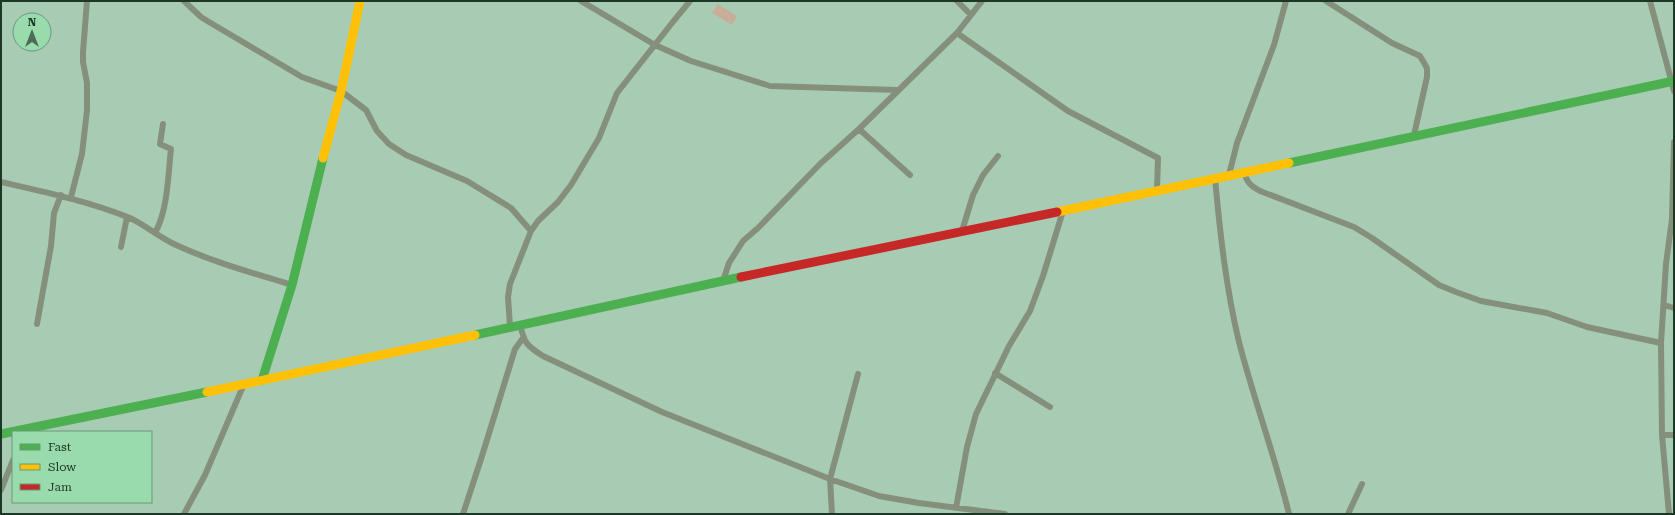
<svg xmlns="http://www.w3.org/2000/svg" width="1675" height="515" font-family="'Roboto Serif',serif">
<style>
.green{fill:#c6ae99}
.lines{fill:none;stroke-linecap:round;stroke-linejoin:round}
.street{stroke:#85907c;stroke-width:6}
.fast{stroke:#4caf50;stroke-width:9}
.slow{stroke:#ffc107;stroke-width:9}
.jam{stroke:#c62828;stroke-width:9}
</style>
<rect width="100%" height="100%" fill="#a8ccb3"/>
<path class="green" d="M718,4l19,12 -5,9 -20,-12z"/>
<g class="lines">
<path class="street" d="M184,1l17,16 8,5 93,55 39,14 25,19 11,21 12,13 17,11 61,26 44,27 20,23
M581,1l74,44 36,16 79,25 127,4
M957,1l13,13
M1326,1l66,42 28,13 7,12v9l-13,58
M1650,1l24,90
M957,33l111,78 90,47 -1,32
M859,129l51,46
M1244,172c3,11 7,14 16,19l94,36 18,11 67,47 17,7 25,9 66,12 40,14 74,16
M1229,175l8,-32 37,-98 12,-44
M1215,178c5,55 11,110 24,164 15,58 36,114 50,172
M1,182c44,10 87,19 129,36 15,7 29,19 44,26 38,18 79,29 118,41
M71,197l11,-43 5,-44v-27l-4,-21v-10l4,-51
M962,231l11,-36 10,-20 15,-19
M155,233c13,-23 13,-58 16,-84l-11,-5 3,-20
M121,247l6,-30
M723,281l6,-18 14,-22 15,-13 62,-64 39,-35 98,-96 25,-32
M1664,305l10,3
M37,324l14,-78 3,-33 7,-18
M520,324c4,19 7,22 23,32l119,56 168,67 49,17 40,7 86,11
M510,326l-2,-29 2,-13 21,-53 7,-10 20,-19 13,-17 28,-47 18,-45 55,-70 18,-22
M995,373l55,34
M1662,435h12
M1,490l12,-30
M956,508l11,-61 9,-33 33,-68 21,-35 13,-35 20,-65
M184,514l21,-39 39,-91
M463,514l19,-58 33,-107 8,-11
M832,514l-2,-35 28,-105
M1348,514l14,-30
M1669,514l-7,-79 -1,-92 5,-79 6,-45 2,-77"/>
<path class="fast" d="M1289,163l385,-82
M475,335l266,-58
M262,380l30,-95 31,-127
M1,434l206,-42"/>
<path class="slow" d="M323,158l18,-67 19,-90
M1057,212l232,-49
M207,392l268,-57"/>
<path class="jam" d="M741,277l316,-65"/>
</g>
<rect width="1675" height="515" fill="none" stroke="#1c3725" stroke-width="4"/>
<rect x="12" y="431" width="140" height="72" fill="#99dbad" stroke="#679977"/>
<rect x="20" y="444" width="20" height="6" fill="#4caf50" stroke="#679977"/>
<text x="48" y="451" font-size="12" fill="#1c3725">Fast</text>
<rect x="20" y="464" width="20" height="6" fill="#ffc107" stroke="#679977"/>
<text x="48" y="471" font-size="12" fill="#1c3725">Slow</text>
<rect x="20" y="484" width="20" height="6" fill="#c62828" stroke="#679977"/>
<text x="48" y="491" font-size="12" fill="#1c3725">Jam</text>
<g transform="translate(32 32)"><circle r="19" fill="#99dbad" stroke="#679977"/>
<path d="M0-3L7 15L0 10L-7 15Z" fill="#4d6b57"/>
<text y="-6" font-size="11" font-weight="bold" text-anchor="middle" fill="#1c3725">N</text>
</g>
</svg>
